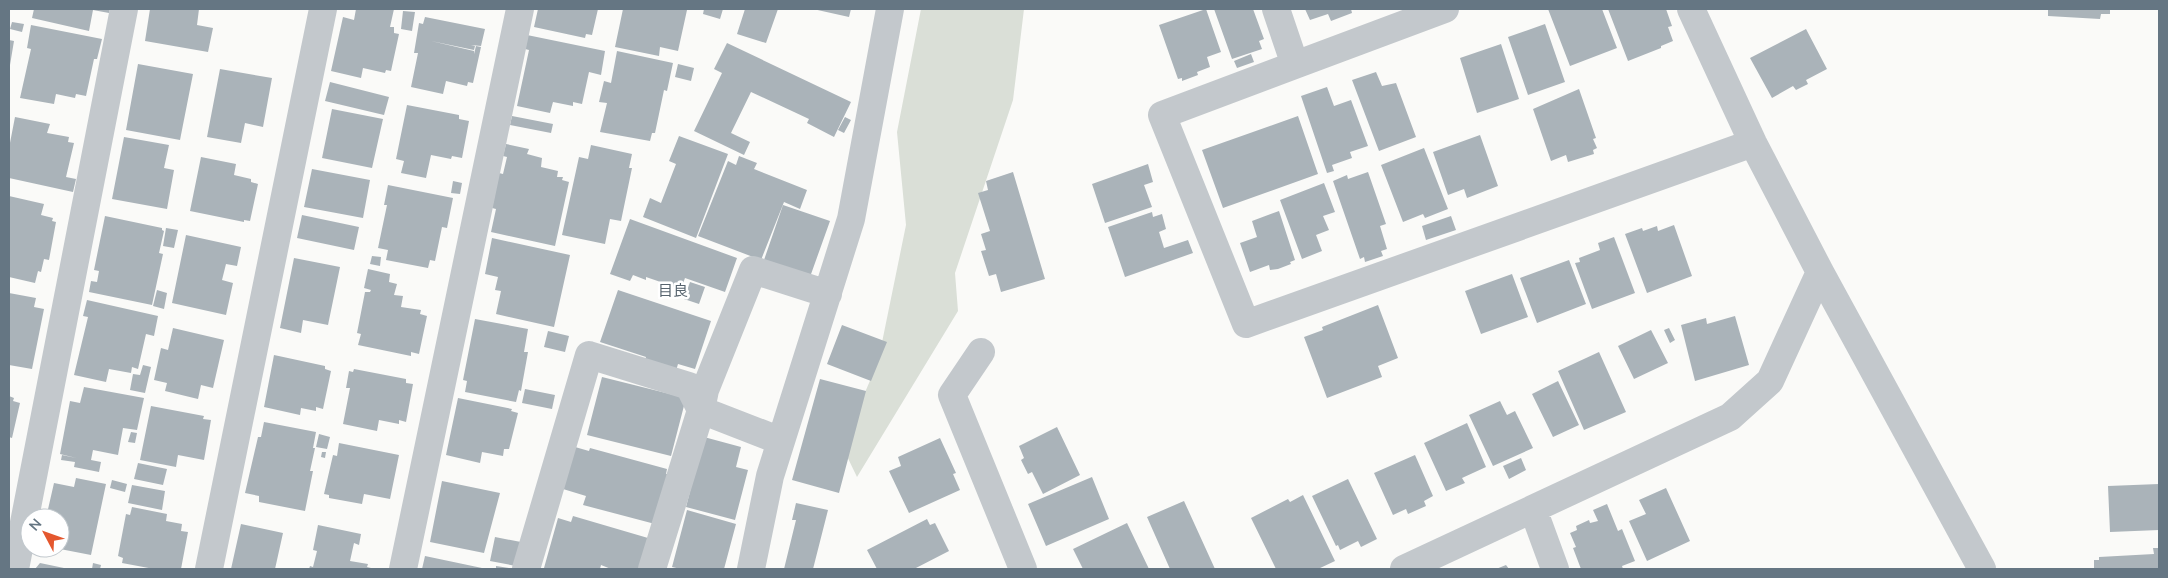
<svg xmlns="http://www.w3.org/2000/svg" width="2168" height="578" font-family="'Nunito Sans','Noto Sans JP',sans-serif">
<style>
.green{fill:#dadfd7}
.building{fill:#aab3b9}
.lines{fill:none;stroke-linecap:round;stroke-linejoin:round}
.street{stroke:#c3c8cc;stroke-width:28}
.labels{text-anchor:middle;stroke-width:5;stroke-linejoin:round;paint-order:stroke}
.quarter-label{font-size:15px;fill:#57646e;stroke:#fff}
</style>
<rect width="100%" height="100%" fill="#fafaf8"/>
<path class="green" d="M921,9h103l-11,91 -58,173 3,38 -101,166 -15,-31 36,-84 28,-137 -9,-93z"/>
<path class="building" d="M34,9h76l-1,4 -16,-3 -4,21 -57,-13z
M150,9h49l-2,16 16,3 -5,24 -63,-11z
M356,9h38l-4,18h4v6l5,1 -8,37 -5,-1 -1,3 -22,-5 -2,10 -30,-7 12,-54 11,3z
M538,9h60l-6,26 -6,-1 -1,4 -51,-11z
M623,9h60l4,1 -9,41 -18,-4 -1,9 -44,-9z
M704,9h19l-3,10 -17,-5z
M745,9h33l-12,34 -29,-9z
M813,9h38l-2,8z
M1206,9l15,43 -14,5 3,10 -13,5 1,3 -16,6v-3l-4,1 -19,-54z
M1214,9h39l11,30 -5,2 3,8 -30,10z
M1305,9h46l1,4 -21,8 -3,-7 -18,6z
M1548,9h54l15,39 -47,18z
M1608,9h58l6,17 -4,1 5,14 -12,5v2l-33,13z
M2048,9h62v5h-9l-1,5 -52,-3z
M403,11l12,1 -3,19 -11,-2z
M425,17l60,12 -4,17 -10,-1 4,1 -1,4 -43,-9 43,10v3l2,-8 5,1 -8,36 -5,-1 -1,4 -21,-5 -3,13 -32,-7 7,-34h-4l5,-30 4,1z
M12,22l12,2 -2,8 -12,-3z
M1545,24l20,58 -37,13 -20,-58z
M31,25l71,14 -5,20h-3l-8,37 -10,-2 -1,4 -19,-4 -2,10 -34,-6 11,-49 -4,-1z
M1806,29l21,40 -21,11 2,4 -12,6 -3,-4 -21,12 -22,-40z
M527,35l78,16 -4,24 -12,-3 -7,32 -9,-2v4l-20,-4 -3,11 -33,-7 12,-56 -4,-1z
M9,40l5,1 -4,24h-1z
M727,43l124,59 -17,35 -27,-14 2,-4 -58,-27 -20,41 19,9 -6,13 -50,-24 28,-58 -8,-4z
M1501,44l18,55 -42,14 -17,-55z
M617,51l56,12 -6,28 -3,-1 -9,43h-3l-2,8 -50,-9 7,-29 -8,-1 5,-21 7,2z
M1251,54l3,8 -17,6 -3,-7z
M138,64l55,10 -13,66 -54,-10z
M678,64l16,4 -3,13 -16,-4z
M220,69l52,9 -9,49 -18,-4 -4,20 -34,-6z
M1376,72l6,14 14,-3 20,54 -37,14 -27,-71z
M330,82l59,15 -5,18 -59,-14z
M1327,87l7,19 17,-6 17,46 -18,6 2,6 -20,7 2,6 -7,2 -26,-77z
M1579,89l17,49 -3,1 4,9 -4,2 1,4 -26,8 -2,-7 -15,6 -18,-52z
M407,105l52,10v4l10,2 -7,37 -10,-2 -1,3 -20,-4 -5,23 -25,-5 3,-12 -8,-2z
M332,109l51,10 -11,49 -50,-10z
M512,116l41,8 -2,9 -41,-8z
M1298,116l20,58 -95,34 -21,-58z
M15,117l35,7 -3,9 22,4 -1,5 6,1 -8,34 10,2 -3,13 -64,-14v-30z
M845,117l6,3 -7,13 -6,-3z
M1480,135l18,51 -31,12 -3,-9 -16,6 -15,-43z
M679,136l49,18 -32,84 -53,-21 7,-19 11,5 15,-39 -7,-3z
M124,137l45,8 -5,23 10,2 -7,39 -55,-10z
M506,144l23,5 -2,5 15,4 -1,9 17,4 -1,6h6l-1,3 7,2 -14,64 -64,-14 5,-23 -4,-1 7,-35 4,1 4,-17 -4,-1z
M591,145l41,9 -3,14h3l-11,53 -11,-2 -5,25 -43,-9 17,-78 9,2z
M1424,148l24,61 -23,9 -2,-4 -20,8 -22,-57z
M739,156l18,7 -3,6 53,21 -7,19 -16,-7 -23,58 -63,-24 30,-75 8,4z
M201,157l35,7 -2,11 17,4v3l7,2 -8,37 -6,-1v2l-54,-11z
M1148,164l5,18 -9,3 8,22 -47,16 -13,-39z
M312,169l58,11 -7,38 -59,-11z
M1013,172l32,107 -44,13 -5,-18 -7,2 -8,-25 5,-1 -5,-16 9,-3 -12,-38 10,-3 -2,-9z
M1368,172l18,52 -6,2 7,23 -6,2 2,5 -18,6 -1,-5 -4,2 -27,-78 14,-6 1,4z
M453,181l9,2 -2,11 -9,-1z
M1324,183l11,29 -12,4 6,14 -13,5 6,16 -20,8 -22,-59z
M388,185l65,13 -6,30 -5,-1 -7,34 -5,-1 -2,8 -42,-8 2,-10 -10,-2 9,-43h-3z
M9,196l35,8 -3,11 12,3 -1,3 4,1 -7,38 -5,-1 -3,13 -3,-1 -3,12 -26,-6z
M783,205l47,16 -20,56 -46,-17z
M1279,211l16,49 -5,2 1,2 -13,5 -8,1 -1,-5 -19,7 -10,-29 17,-6 -5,-16z
M1152,212l1,5 9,-3 4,15 -7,3 5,16 24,-8 5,13 -68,24 -17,-50z
M302,215l57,12 -5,23 -57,-12z
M105,216l57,12v2l2,1 -5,22 4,1 -11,51 -63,-13 2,-11 6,1 2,-11 -5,-1z
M1451,216l5,14 -30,10 -4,-14z
M630,219l107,39 -12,34 -40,-14 -4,11 -35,-12v3l-13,-5 -3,6 -20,-7z
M1674,225l18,51 -45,17 -22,-59 17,-6 1,3 14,-5 1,5z
M166,228l12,2 -4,18 -11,-2z
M186,235l55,12 -4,19 -11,-2 -4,16 11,3 -7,32 -54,-12z
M1614,237l21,56 -43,16 -17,-46 5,-1 -1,-4 21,-8 -2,-7z
M492,238l78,17 -16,72 -58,-13 5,-23 -6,-1 3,-13 -13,-3z
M372,256l9,1 -1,9 -10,-2z
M294,258l46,9 -12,58 -25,-5 -2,13 -21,-5z
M1569,260l17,44 -49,19 -17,-45z
M368,269l22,5 -1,8 8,2 -3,11 9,1 -2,11 20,3 -1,4 7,2 -8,38 -8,-2v4l-53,-11 3,-11 -4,-1 8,-41h5l1,-2 -7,-2z
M1512,274l16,43 -47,17 -16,-43z
M690,282l15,5 -6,17 -15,-5z
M157,290l10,3 -3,16 -11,-3z
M618,290l93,31 -16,48 -17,-5 -3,10 -31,-11 2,-6 -46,-15z
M9,293l27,5 -2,9 10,2 -12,60 -23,-4z
M87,300l71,16 -4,20 -8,-2 -8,35 -6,-2 -1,6 -22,-4 -3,13 -32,-7 14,-58 -5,-1z
M1378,305l20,53 -20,8 4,11 -55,21 -23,-61 19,-7 -1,-3z
M1735,316l14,49 -54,16 -14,-56 25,-7 1,6z
M475,319l53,10 -4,23h4l-7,39 -2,-1 -3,12 -51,-10 2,-11 -4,-1z
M842,325l45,17 -16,39 -44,-17z
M173,328l51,12 -11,48 -12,-3 -3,14 -33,-8 2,-8 -13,-3 7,-32 7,2z
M1669,328l6,12 -5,3 -6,-13z
M1651,330l17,33 -34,16 -16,-33z
M548,331l21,5 -4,16 -21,-5z
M1599,352l27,60 -42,18 -26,-59z
M274,355l51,11v3l6,2 -8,38 -7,-2v4l-15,-3 -1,7 -36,-8z
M143,365l8,2 -6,26 -15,-3 3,-16 7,1z
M354,369l52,10v4l7,1 -7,38 -7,-2v4l-20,-4 -2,11 -34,-7 7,-36h-4l3,-17 4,1z
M602,377l84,21 -15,58 -84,-21z
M820,379l46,12 -27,102 -47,-13z
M1558,381l21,44 -26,12 -21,-43z
M84,387l60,11 -7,32 -14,-2 -5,27 -25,-5 -2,10 10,2 -2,10 -25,-5 1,-5 -14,-2 1,-5 14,3 -16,-4 10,-53 10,2z
M525,389l30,6 -3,14 -30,-6z
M9,396l5,2 -1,3 7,2 -8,35 -3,-1z
M458,398l54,11 -1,2 7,2 -9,36h-5l-1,7 -21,-4 -2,11 -34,-8z
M1500,401l7,14 8,-4 18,37 -40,18 -24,-51z
M151,406l53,10 -1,3 8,1 -7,40 -26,-5 -2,12 -36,-7z
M264,422l52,10 -3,16h2l-5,23h3l-8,40 -46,-9v-6l-14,-3 13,-56h3z
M1467,423l19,44 -24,11 3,5 -19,8 -22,-48z
M1057,427l23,48 -37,19 -11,-22 -4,2 -7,-14 3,-2 -5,-12z
M131,432l6,1 -2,10 -7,-1z
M319,434l11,3 -3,12 -11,-2z
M704,437l37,10 -5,20 12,3 -13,50 -49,-13z
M940,438l16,35 -3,1 7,16 -51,23 -20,-42 12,-5 -3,-9z
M339,443l60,12 -9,44 -26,-5 -2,10 -33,-6v-3l-5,-1 9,-39 4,1z
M575,447l14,4 1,-3 77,21 -1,5h3l-14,50 -72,-19 3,-9 -23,-7z
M322,452h4l-1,6 -4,-1z
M1415,455l18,41 -9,5 2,5 -18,8 -2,-5 -13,6 -19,-42z
M1521,458l5,12 -17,9 -6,-13z
M138,463l29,6 -4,16 -29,-6z
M1092,477l17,42 -63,27 -18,-42z
M76,478l30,6 -15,71 -31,-6v-31h-14l8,-35 20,4z
M1348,479l29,60 -16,8 -3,-6 -18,9 -2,-5 -2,1 -24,-50z
M112,480l15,4 -2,8 -15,-4z
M442,481l58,12 -16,60 -54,-11z
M2159,484v46l-49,2 -2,-46z
M132,485l33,6 -3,19 -34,-7z
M1666,488l24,53 -43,20 -18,-40 17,-7 -7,-14z
M1303,495l32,66 -17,8h-42l-25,-51 37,-19 2,3z
M1184,501l31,68h-45l-23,-52z
M796,503l32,7 -15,59h-29l12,-49h-4z
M1607,504l11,27 4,-2 13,32 -13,5 1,3h-42l-8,-21 3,-1 -6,-14 7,-3 -1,-4 13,-6 1,3 8,-2 -5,-11z
M132,507l35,7 -1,7 16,3 -1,7 7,1 -7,37h-27l-32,-6 1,-5 -5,-2 8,-42 4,1z
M687,510l49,14 -12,45h-43l-9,-2z
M573,516l75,22 -4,31h-33l-10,-4 -1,4 -56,-1 14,-50 13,4z
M927,519l3,6 5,-2 14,28 -35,18h-37l-10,-19z
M1127,523l22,46h-66l-10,-20z
M241,524l42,9 -8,36h-44z
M318,525l43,9 -2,11 -5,-2 -4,18 18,3 -1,3 8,2h-66l1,-3 3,1 4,-16 -4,-1z
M495,537l26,5 -5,24 -26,-5z
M2153,548h6v21h-65v-9h5v-3l55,-3z
M425,556l57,12v1h-60z
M40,563l24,5v1h-29z
M93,563l8,2 -1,4h-8z
M1506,565l3,4h-13z
M496,566l13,2 -1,1h-12z"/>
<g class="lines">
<path class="street" d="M1276,9l19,56 -133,50 84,209 507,-181
M1691,9l62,134 67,129 162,297
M1295,65l150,-56
M981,352l-29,43 71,174
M1533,509l22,60
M15,569l109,-560
M209,569l114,-560
M403,569l117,-560
M526,569l63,-214 100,31 12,24 80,31
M652,569l49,-159 4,-20 48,-120 75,24
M751,569l19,-93 81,-257 39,-210
M1404,569l326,-152 40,-36 50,-109"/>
</g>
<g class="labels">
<g class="quarter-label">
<text x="673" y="296">目良</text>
</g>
</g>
<rect width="2168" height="578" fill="none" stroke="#657683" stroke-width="20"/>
<g transform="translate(45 533) rotate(311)"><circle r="24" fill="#ffffff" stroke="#c1c8cd"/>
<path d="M0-4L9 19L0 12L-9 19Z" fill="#e4572e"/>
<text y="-8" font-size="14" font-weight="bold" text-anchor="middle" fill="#657683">N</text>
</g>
</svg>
